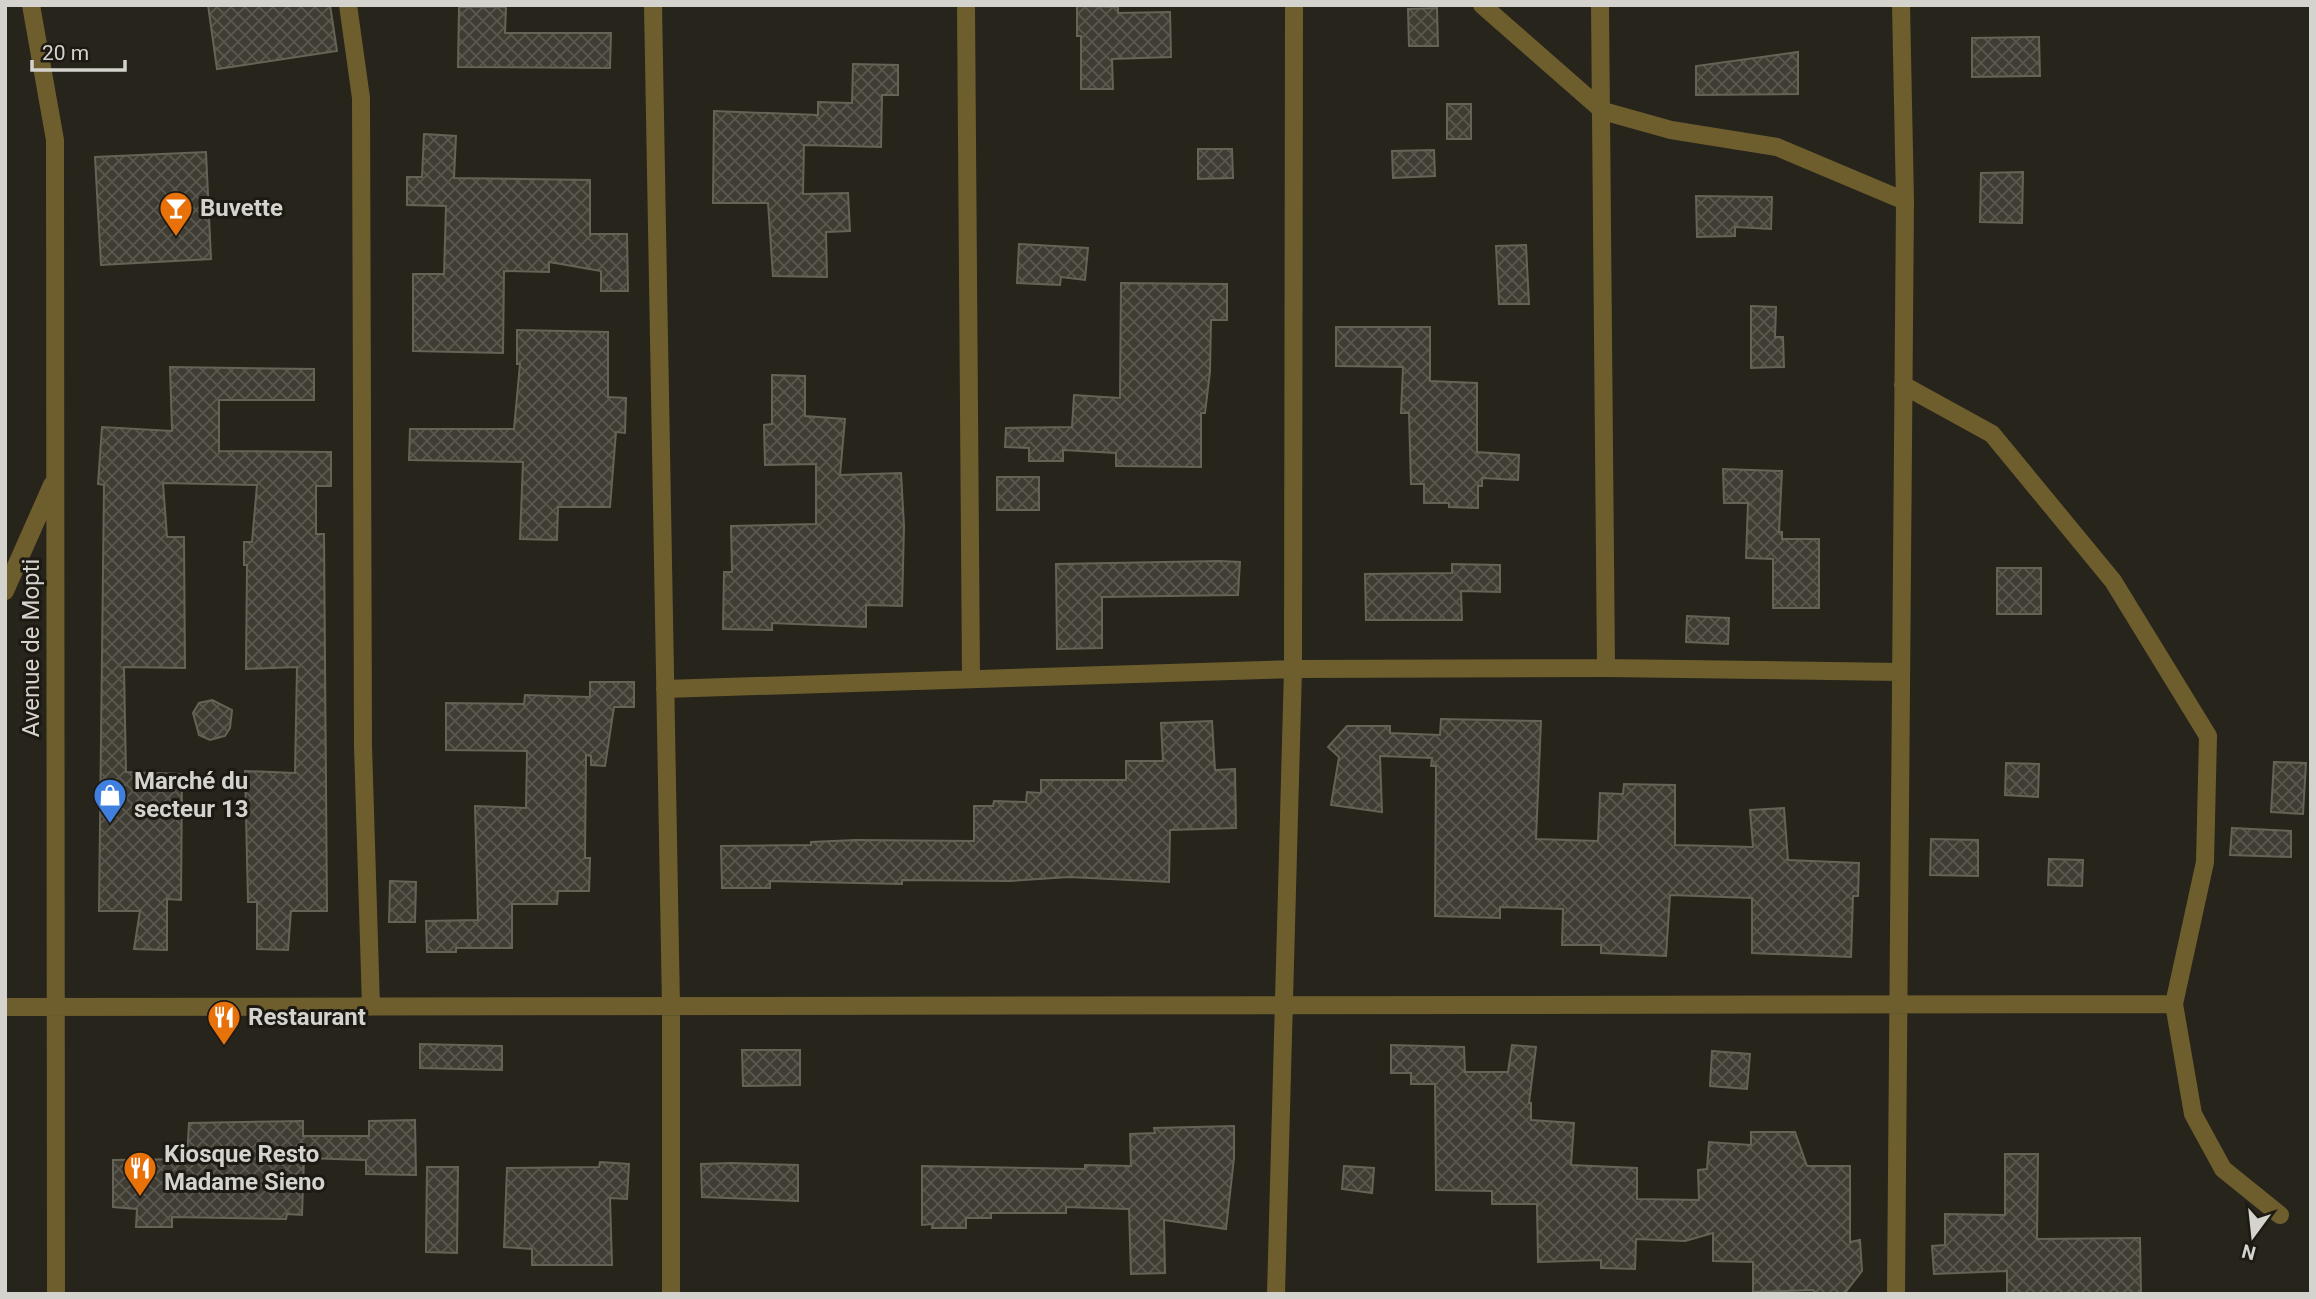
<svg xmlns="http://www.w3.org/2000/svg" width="2316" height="1299" font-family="Roboto,sans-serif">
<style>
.building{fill:url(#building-cross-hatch);stroke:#656358;stroke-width:2}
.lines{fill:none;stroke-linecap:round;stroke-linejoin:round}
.minor{stroke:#6e5e2e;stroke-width:18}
.labels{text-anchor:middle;stroke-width:6;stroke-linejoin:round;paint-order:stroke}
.poi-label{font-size:24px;font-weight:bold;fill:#d5d3cd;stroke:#1c1a12;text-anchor:start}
.street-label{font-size:24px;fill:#d5d3cd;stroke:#1c1a12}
</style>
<defs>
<pattern id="building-cross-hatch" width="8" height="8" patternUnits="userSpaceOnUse" patternTransform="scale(1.75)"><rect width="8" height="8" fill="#3f3d33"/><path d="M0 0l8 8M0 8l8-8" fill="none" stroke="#5a584f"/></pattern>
</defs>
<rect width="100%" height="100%" fill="#26241b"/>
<path class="building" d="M208,5h122l7,46 -120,18z
M1077,6l41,1v6l52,-1 1,45 -59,2 1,30h-32v-53h-4z
M459,7h47l-1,26h106l-1,35 -152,-1z
M1437,8l1,38h-29l-1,-37z
M2039,37l1,39 -68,1v-39z
M1798,52v42l-102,1v-29z
M853,64l45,1v30h-16l-1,52 -77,-2 -1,49 45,-1 2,38 -24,1 1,45 -54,-1 -5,-73h-55l1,-92 104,4v-13l34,1z
M1447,104h24v35h-24z
M424,134l32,2 -2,42 136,2v54h37l1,57h-27v-20l-52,-9v10l-45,-1 -1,82 -90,-2v-77h31l2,-68 -39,-1v-28h15z
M1198,149h34l1,29 -35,1z
M1434,150l1,26 -42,2 -1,-27z
M206,152l5,107 -110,6 -6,-108z
M2023,172l-1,51 -42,-1 1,-49z
M1696,196l76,1 -1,32 -36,-2v9l-38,1z
M1019,244l69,4 -3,32 -24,-3 -1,8 -43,-2z
M1526,245l3,59h-30l-3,-58z
M1121,283l106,1v36h-16l-1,52 -5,41h-4v54l-85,-1v-13l-53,-3v11h-34v-13l-24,-1 1,-19 66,-1 2,-32 46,3z
M1751,306l25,1 -1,30h8l1,30 -33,1z
M1336,327h94v54l47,2v69l42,3 -1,25 -36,-2v8h-4v22l-29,-1v-4h-25v-19h-13l-2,-71h-8l2,-46 -67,-1z
M517,330l91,2v65l18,1 -1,35 -9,-1 -6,75h-52l-1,33 -37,-1 3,-77 -114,-2 1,-31h104l6,-65h-3z
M170,367l144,2v31h-95v51l112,1v34h-15v48h8l3,377h-36l-3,39 -31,-1v-47h-9l-3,-131 50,2 2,-106 -51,2 1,-104h-3v-23h8l5,-57 -94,-2 4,54h17l1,131 -61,-1 2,105 56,2 -1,126 -14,-1v51l-33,-1 6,-38h-41l5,-426 -6,-1 4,-57 70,4z
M772,375l33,1v40l40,3 -5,56 61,-2 3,53 -2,80 -36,-1v22l-94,-4v7l-49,-1 1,-57h8l-1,-46 85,-2v-60l-51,1 -1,-40 8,-1z
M1723,469l59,2 -3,61h3v7h37v69h-46v-49l-27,-1 2,-55h-24z
M997,477h42v33h-42z
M1219,561l21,1 -2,33 -136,2v51l-45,1 -1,-85z
M1452,564l48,1v27l-39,-1 1,29h-96l-1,-46 87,-1z
M1997,568h44v46h-44z
M1687,616l42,2 -1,26 -42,-2z
M590,682h44v25h-20l-9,59 -14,-1v-9l-5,-1 -1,103h5l-1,33h-31l-1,13h-45v44h-56v4h-29l-1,-31 52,-1 -3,-114 51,2 1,-57 -81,-1v-47l78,1 1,-9 65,2z
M212,700l20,10 -2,18 -5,8 -15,4 -11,-5 -6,-22 6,-10z
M1441,719l100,2 -5,118 62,2 2,-48 23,1 1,-10 51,1v60l78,2 -3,-37 34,-2 4,52 71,3 -1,33h-5l-2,61 -99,-4v-55l-82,-3 -4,61 -65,-3v-8h-39l1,-36 -63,-2v11l-65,-2 1,-150h-5l1,-8 -52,-2 2,56 -51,-7 8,-48 -11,-10 19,-21h43v7l50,2z
M1212,721l3,49 20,-1 1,59 -66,2 -1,52 -100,-5 -59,4 -108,-1v4l-132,-3v7h-48l-1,-42 90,-1v-3l45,-2 118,1v-35h19l1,-5 32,1 1,-10 14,1v-13h85v-19h37l-2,-38z
M2274,762l32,1 -3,51 -32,-2z
M2006,763l33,1 -1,33 -33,-2z
M2232,828l59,3v26l-61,-2z
M1931,839l47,1v36l-48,-1z
M2049,859l34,1 -1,26 -34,-1z
M390,881l26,1 -1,40h-26z
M420,1044l82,2v24l-82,-2z
M1391,1045l73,2 1,25h43l4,-27 24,2 -7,56h2v17l43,3 -3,42 66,3v31l62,1 -1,-30 9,-1 2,-27 42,3v-13h44l12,34h43v76l10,-2 2,31 -18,23h-27l-4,-4 -60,2v-30l-40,-1v-28l-28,8 -49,-2 -1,30 -34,-1v-8l-63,2 -1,-58h-45v-13l-56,-1 -1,-106h-24v-11h-20z
M742,1050h58v35l-57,1z
M1712,1051l38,3 -3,35 -37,-3z
M415,1120l1,55 -50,-1v-14l-62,-2 -2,57 -15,-1 -1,5 -114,-2v10h-36l1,-18 -24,-2v-47l74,-1 2,-36 114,-2v15h66v-15z
M1234,1126v32l-8,71 -62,-9 1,53 -34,1 -2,-65 -63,-2v6h-75v5h-25v10h-34l1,-4 -11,1v-59l163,3v-4l46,1 -1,-32 25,-1 -1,-5z
M2005,1154h33l-1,85 103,-1 1,56h-134v-23l-73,3 -2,-28 13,-1v-31l60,1z
M600,1162l29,2 -2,35 -17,-1 2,67h-80v-16l-28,-2 3,-79 92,-1z
M731,1163l67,2v36l-96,-4 -1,-33z
M1344,1166l30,2 -2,25 -30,-4z
M427,1167h31l-1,86 -31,-1z"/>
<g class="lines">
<path class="minor" d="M31,5l24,135 1,1154
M348,5l13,93 2,648 8,260
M653,5l18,1001v288
M966,5l5,673
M1482,5l121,106 68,19 106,17 128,54
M1600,5l6,663
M1903,385l89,49 121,147 95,155 -3,126 -31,142 19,110 30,55 57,46
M5,591l47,-106
M665,689l628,-20 313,-1 294,4
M5,1007l2169,-3
M1276,1294l17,-625 1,-664
M1896,1294l9,-1093 -4,-196"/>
</g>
<defs>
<symbol id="bar-pin" viewBox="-11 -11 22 30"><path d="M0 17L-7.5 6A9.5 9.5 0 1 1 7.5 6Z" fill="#e8710a" stroke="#1c1a12"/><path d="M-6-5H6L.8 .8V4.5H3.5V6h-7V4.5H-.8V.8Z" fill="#fff"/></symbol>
<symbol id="shop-pin" viewBox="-11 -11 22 30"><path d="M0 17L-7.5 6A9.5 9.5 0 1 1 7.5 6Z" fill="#3f7fe0" stroke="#1c1a12"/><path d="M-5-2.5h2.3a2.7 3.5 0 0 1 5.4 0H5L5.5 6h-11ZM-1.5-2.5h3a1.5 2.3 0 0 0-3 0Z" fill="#fff"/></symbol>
<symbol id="restaurant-pin" viewBox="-11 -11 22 30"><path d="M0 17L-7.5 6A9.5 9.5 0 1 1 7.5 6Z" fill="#e8710a" stroke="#1c1a12"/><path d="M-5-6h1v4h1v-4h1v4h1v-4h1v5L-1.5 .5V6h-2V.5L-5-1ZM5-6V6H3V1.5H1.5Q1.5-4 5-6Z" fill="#fff"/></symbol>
</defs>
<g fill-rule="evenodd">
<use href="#bar-pin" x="157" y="189" width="38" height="52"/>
<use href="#shop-pin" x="91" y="776" width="38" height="52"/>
<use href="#restaurant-pin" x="205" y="998" width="38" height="52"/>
<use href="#restaurant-pin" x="121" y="1149" width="38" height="52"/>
</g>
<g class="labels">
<g class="poi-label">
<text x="200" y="216">Buvette</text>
<text x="134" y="789">Marché du<tspan x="134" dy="28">secteur 13</tspan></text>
<text x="248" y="1025">Restaurant</text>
<text x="164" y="1162">Kiosque Resto<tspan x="164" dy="28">Madame Sieno</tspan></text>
</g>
<g class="street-label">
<text transform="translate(31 648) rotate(-90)" y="8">Avenue de Mopti</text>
</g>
</g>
<rect width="2316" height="1299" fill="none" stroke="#d5d3cd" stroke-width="14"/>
<g transform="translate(2253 1236) rotate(195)" stroke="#1c1a12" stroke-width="5" paint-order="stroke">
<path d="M0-5L12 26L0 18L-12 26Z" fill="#d5d3cd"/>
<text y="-10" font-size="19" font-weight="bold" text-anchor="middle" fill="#d5d3cd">N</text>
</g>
<path d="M32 60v10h93v-10" fill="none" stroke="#d5d3cd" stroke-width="3.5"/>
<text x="42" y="60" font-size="21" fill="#d5d3cd" stroke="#1c1a12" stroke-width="5" paint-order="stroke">20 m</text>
</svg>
